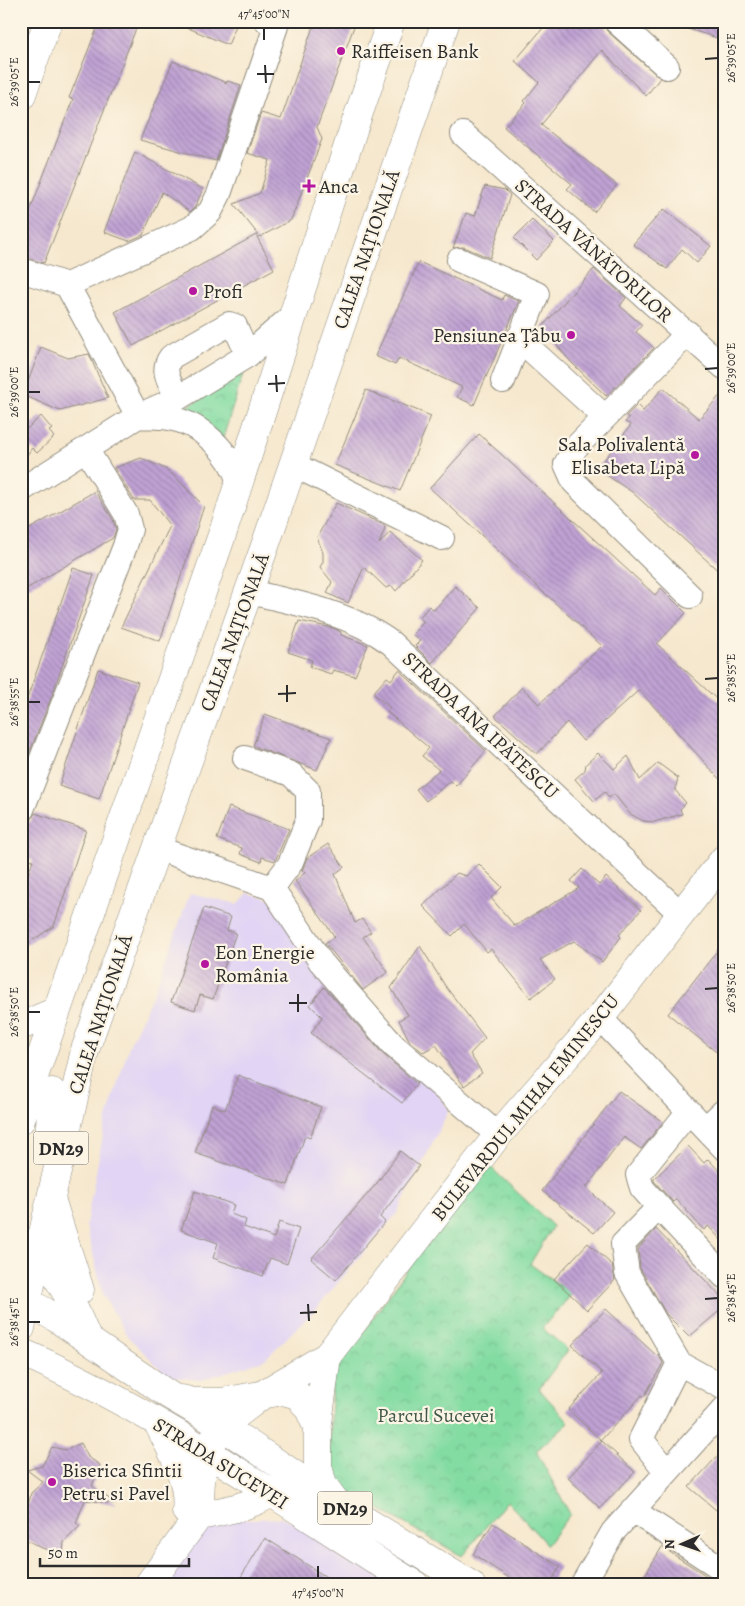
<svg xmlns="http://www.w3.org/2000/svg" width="745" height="1606" font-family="Alegreya,serif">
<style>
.built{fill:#e1d4f4}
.park{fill:url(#park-crowns);stroke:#578466}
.building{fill:url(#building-back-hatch)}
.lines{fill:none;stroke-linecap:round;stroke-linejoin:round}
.minor-casing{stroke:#908a7c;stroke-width:26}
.major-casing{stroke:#908a7c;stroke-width:29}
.minor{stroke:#fff;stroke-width:24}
.major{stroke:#fff;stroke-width:28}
.ticks{fill:none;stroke:#2b2b2b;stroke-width:2}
.poi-dot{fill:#b5179e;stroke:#fcf5e5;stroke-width:2}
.labels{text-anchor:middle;stroke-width:4.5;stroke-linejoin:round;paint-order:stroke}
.shield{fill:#fcf5e5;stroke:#6a6863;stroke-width:1}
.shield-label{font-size:19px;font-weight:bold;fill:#2b2b2b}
.poi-label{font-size:20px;fill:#2b2b2b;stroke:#fcf5e5;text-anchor:start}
.street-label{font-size:20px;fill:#2b2b2b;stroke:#fcf5e5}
.park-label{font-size:20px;fill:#415749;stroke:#fcf5e5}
.neatline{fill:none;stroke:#2b2b2b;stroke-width:2}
.ticks-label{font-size:12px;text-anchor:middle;fill:#2b2b2b}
</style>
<defs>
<pattern id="park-crowns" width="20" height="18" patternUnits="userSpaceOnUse" patternTransform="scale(1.25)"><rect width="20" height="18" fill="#83dca2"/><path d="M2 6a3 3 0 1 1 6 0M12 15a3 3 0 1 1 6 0" fill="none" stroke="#71bd8c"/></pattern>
<pattern id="building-back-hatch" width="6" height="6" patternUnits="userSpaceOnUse" patternTransform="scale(1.25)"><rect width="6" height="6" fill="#c0a2d4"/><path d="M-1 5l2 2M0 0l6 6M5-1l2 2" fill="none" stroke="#9c84ac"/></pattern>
</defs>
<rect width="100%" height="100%" fill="#fcf5e5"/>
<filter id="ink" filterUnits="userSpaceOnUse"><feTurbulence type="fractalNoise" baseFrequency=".02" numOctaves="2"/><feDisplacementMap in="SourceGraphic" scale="10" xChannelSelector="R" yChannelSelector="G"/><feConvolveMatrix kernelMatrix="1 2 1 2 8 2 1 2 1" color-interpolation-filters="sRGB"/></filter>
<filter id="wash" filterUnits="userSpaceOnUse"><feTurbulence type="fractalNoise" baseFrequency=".0096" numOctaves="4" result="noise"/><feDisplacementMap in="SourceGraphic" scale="20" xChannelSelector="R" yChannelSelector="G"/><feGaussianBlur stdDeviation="1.12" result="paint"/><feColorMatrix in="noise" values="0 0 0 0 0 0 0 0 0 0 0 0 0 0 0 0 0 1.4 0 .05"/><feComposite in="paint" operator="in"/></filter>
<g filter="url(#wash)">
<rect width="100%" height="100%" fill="#f6e8ce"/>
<path class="built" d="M190,893l48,11 10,-11 23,6 166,194 12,17 -52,103 -81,96 -52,51 -63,20 -33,-4 -40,-39 -25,-42 -17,-70 19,-100 24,-79 26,-56z
M284,1518l141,67h-286l51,-64z"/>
<path class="park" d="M244,371l-21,67 -41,-28z
M484,1161l69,65 -23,38 42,30 -30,34 26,22 -29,39 30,33 -33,29 34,63 -23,31 -40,-44 -45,55 -134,-76 4,-104z"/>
<g id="blocks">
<path class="building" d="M100,21h39l-95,242 -23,-6v-23l52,-135 -4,-1z
M172,21h66l-10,24z
M315,21h41l-39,106 5,12 -31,81 -31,17 -26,-33 26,-11 10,-33 -23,-7 14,-40 20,6z
M549,21h54l4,10 53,47 -14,18 -44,-46 -61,75 76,60 -23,27 -27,-23 5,-5 -68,-57 22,-24 -2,-2 15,-19 -24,-21z
M676,21h48v19l-49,-15z
M173,61l54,22v-2l14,4 -25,76 -76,-21z
M135,152l68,37 -8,18 -5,5 -28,-20 -19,43 -14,6 -25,-9z
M485,186l20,4 5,5 -20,63 -26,-11 -11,1 13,-35 9,3z
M664,209l47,37 -14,17 -15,-14 -15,20 -34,-25z
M532,220l22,21 -18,19 -22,-22z
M256,235l18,34 -141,77 -18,-34z
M419,262l83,38 2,-5 15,6 -45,104 -17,-8 5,-10 -63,-29 -4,7 -20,-9z
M594,269l32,29 -6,8 22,19 -6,7 18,16 -48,48 -36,-35 -28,-34z
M41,347l27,11 21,-4 19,44 -48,13 -37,-16z
M663,388l36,31 25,-28v185l-92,-84 -35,-23 34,-44 -6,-3 4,-4 -3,-2 11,-11 6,6z
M366,390l65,26 -31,75 -65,-26z
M41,416l11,13 -3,2 5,6 -17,16 -5,-5 -11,15v-29z
M479,434l176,161 6,-7 25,25 -29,31 67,62v78l-85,-94 -56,51 -16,-19 -30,32 -42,-38 27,-29 17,17 63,-58 -172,-158z
M141,458l27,12 36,36 -44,135 -39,-14 49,-101 -20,-26h-16l-20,-32z
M95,491l18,29 3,9 -3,9 -92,54v-58z
M336,503l48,22 1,3 -6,16 11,-12 32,28 -26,31 -4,-5 -6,2 -22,-21 -16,36 -21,-10 5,-11 -12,-15 3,-5v-9l-6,-16z
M73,568l21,7 -43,123 -30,76v-58z
M455,586l25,22 -48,55 -17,-17 5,-5 -8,-7 12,-12 -5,-4 10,-12 5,4z
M299,621l34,7 8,4v3l27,10 -13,31 -22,-6 -2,4 -21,-7 2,-7 -24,-8z
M98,669l40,13 -39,117 -40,-13z
M399,670l87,81 -30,35 -5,-5 -25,20 -10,-12 23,-19 -17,-14 7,-8 -42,-36 3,-4 -17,-15 14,-16 4,3z
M265,714l66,24 -14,32 -64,-24z
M598,753l16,16 14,-13 12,24 18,-17 20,15 -3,12 11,13 -6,6 2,5 -28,8 -11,-1 -14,-8 -15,-19 -5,4 -4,-6 -11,9 -19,-22 10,-9 1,-6z
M229,807l60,22 -14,32 -13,-4 -1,5 -21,-8 2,-6 -25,-9z
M35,813l51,17 -32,96 -33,22v-53l12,-35 -12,-3v-32l9,-3z
M328,844l16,23 -9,7 20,49 7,-4 9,13 -8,5 25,35 -25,18 -38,-47 10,-6 -40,-56 11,-9 -4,-1 5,-13z
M479,864l23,23 -11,11 24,28 64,-38 -8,-7 11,-12 17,16 7,-8 35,33 -22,25 2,2 -19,25 -28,-21 -34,19 15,19 -24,19 -40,-49 -4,3 -23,-28 -12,12 -29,-30 34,-33 9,3z
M204,908l27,9 -4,13 9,3 -23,66 -13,-4 -5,15 -24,-8z
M724,942v116l-56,-44z
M420,946l26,41 39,51 -15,16 12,19 -18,13 -28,-41 -13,7 -13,-10 -11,-22 9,-5 -17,-27z
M324,987l59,67 34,30 -15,19 -91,-70 11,-16 -12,-12z
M238,1075l83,32 -11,31 -5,-2 -17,49 -93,-32 17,-48 13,5z
M619,1091l44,31 -22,27 -17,-12 -38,51 27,24 -19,21 -52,-42z
M688,1146l16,17 4,-4 16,17v67l-16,-17 -4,4 -28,-31 -3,3 -19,-21v-2z
M400,1151l19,15 -39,51 5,5 -49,58 -25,-21 66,-76z
M195,1191l39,14 -3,9 15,6 -2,7 30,11 5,-16 20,7 -12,35 -17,-6 -7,18 -50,-18 5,-15 -37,-13z
M656,1229l68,71v7l-35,30 -23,-23 -26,-46 -2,-19z
M588,1243l24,22 3,15 -28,30 -33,-31z
M606,1309l51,47 1,-2 5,9 -19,34 -2,-2 -41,45 -33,-30 34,-37 -30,-28z
M602,1441l33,31 -35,36 -32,-30z
M81,1443l7,14 12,8 -8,21 24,18 -31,-4 -9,23 4,3 -16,16 -1,12 -21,-6 -21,-11v-26l8,-9 2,-9 12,-11 -16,-12 15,-4 10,-19 14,3z
M724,1449v53l-8,8 -27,-23z
M493,1523l67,44 -11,18h-29l-47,-31z
M265,1538l74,47h-103z
M662,1547l54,35 8,3h-85z"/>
</g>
</g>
<g filter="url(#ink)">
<use href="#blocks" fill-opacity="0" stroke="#908a7c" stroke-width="1"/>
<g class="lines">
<defs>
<path id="minor" d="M616,21l51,46
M463,134l261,233
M459,260l78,34 -34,87
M21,270l46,15 71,131c10,1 21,0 31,2 32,5 62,35 70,65
M67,285l125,-57 18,-16 9,-18 57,-168 -9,-5
M688,333l-113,115 -9,16 8,18 116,114
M518,338l87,79
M178,398c-7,-14 -18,-27 -7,-41l58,-33 6,2 13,29
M292,464l150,74
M21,490l117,-74 40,-18 70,-43 45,-40
M249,592c48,11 102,21 142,51l289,270
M21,812l104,-266 5,-17 -4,-15 -40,-65
M156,848l116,40 18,-24 18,-44v-29l-17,-17 -46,-16
M272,888l49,74 72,83 105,90
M600,1018l124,130
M706,1128l18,-17
M659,1207l-17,-19 -4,-13 51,-64
M724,1276l-65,-69 -36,37 4,29 52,90 45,25
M666,1471l-25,-32 38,-76
M632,1510l92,60
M582,1585l31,-53 111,-123"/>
<path id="major" d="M21,97l27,-76
M21,1026l35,-15
M21,1120l6,-23 197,-568 130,-402 37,-106
M49,1142l3,-50
M52,1202l28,88
M39,1239l1,9 31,53 16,37
M21,1298l35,20 113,77 53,31 116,78 133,81
M21,1328l64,-278 181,-507 180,-522
M21,1352c138,60 267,154 394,233
M182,1399l12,3h28l61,-11 15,4 11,14 9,20v37l5,19 12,16
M158,1423c13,28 32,56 28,88
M317,1431l10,-75
M199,1516c31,-6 59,-11 84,-31
M148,1585l51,-69 2,-35 5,-28 16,-27 43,-33 62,-37 171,-221 102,-117 124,-159"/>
</defs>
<use href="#minor" class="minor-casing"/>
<use href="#major" class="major-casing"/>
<use href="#minor" class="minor"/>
<use href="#major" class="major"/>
</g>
</g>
<path class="ticks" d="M264,28v12M705,59l13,-1M265,65l1,18M257,74h17M28,82h12M705,369l13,-1M276,375l1,17M268,384l17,-1M28,392h12M705,679l13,-1M287,685v17M278,694l18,-1M28,702h12M705,989l13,-1M298,994v18M289,1003h18M28,1012h12M705,1299l13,-1M308,1304l1,17M300,1313l17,-1M28,1322h12M318,1566v12"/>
<g class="poi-dot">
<circle cx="341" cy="51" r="5"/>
<path d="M306.5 178.5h5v5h5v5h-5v5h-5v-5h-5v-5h5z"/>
<circle cx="193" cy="291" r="5"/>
<circle cx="571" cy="335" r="5"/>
<circle cx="695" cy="455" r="5"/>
<circle cx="205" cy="964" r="5"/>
<circle cx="52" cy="1482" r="5"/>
</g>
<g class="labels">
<g class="shield">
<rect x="33.5" y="1131.5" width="55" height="33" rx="4"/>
<rect x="317.5" y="1491.5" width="55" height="33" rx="4"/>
</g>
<g class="shield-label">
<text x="61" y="1155">DN29</text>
<text x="345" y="1515">DN29</text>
</g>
<g class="poi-label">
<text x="351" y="58">Raiffeisen Bank</text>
<text x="319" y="193">Anca</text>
<text x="203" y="298">Profi</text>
<text x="561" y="342" text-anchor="end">Pensiunea Țâbu</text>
<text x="685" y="451" text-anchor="end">Sala Polivalentă<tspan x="685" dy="23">Elisabeta Lipă</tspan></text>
<text x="215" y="959">Eon Energie<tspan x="215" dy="23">România</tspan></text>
<text x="62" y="1477">Biserica Sfintii<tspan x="62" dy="23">Petru si Pavel</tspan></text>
</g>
<g class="street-label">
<text transform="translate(366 249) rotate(-71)" y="7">CALEA NAȚIONALĂ</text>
<text transform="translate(594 250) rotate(42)" y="7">STRADA VÂNĂTORILOR</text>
<text transform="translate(234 632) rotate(-70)" y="7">CALEA NAȚIONALĂ</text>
<text transform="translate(481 725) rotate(43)" y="7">STRADA ANA IPĂTESCU</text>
<text transform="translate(100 1014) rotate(-72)" y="7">CALEA NAȚIONALĂ</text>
<text transform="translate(525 1107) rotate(-51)" y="7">BULEVARDUL MIHAI EMINESCU</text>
<text transform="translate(221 1463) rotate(32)" y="7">STRADA SUCEVEI</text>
</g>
<g class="park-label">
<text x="436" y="1422">Parcul Sucevei</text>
</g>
</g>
<rect width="745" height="1606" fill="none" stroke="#fcf5e5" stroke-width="55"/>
<g transform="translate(682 1544) rotate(268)" stroke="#fcf5e5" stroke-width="4" paint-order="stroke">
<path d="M0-4L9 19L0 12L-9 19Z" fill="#2b2b2b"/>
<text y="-8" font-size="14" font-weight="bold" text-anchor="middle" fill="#2b2b2b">N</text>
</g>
<path d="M40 1558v8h149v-8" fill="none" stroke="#2b2b2b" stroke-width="2.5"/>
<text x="48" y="1558" font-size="15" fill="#2b2b2b" stroke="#fcf5e5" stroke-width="4" paint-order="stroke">50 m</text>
<rect x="28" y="28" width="690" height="1550" class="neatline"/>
<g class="ticks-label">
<text x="264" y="18">47°45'00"N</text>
<text transform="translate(731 58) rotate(-90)" y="4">26°39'05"E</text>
<text transform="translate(14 82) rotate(-90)" y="4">26°39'05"E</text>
<text transform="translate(731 368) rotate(-90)" y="4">26°39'00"E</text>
<text transform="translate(14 392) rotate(-90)" y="4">26°39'00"E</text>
<text transform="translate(731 678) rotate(-90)" y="4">26°38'55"E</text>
<text transform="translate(14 702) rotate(-90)" y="4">26°38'55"E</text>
<text transform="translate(731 988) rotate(-90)" y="4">26°38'50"E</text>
<text transform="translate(14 1012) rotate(-90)" y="4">26°38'50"E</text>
<text transform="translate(731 1298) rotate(-90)" y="4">26°38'45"E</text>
<text transform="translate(14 1322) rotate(-90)" y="4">26°38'45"E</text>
<text x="318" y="1597">47°45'00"N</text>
</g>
</svg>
